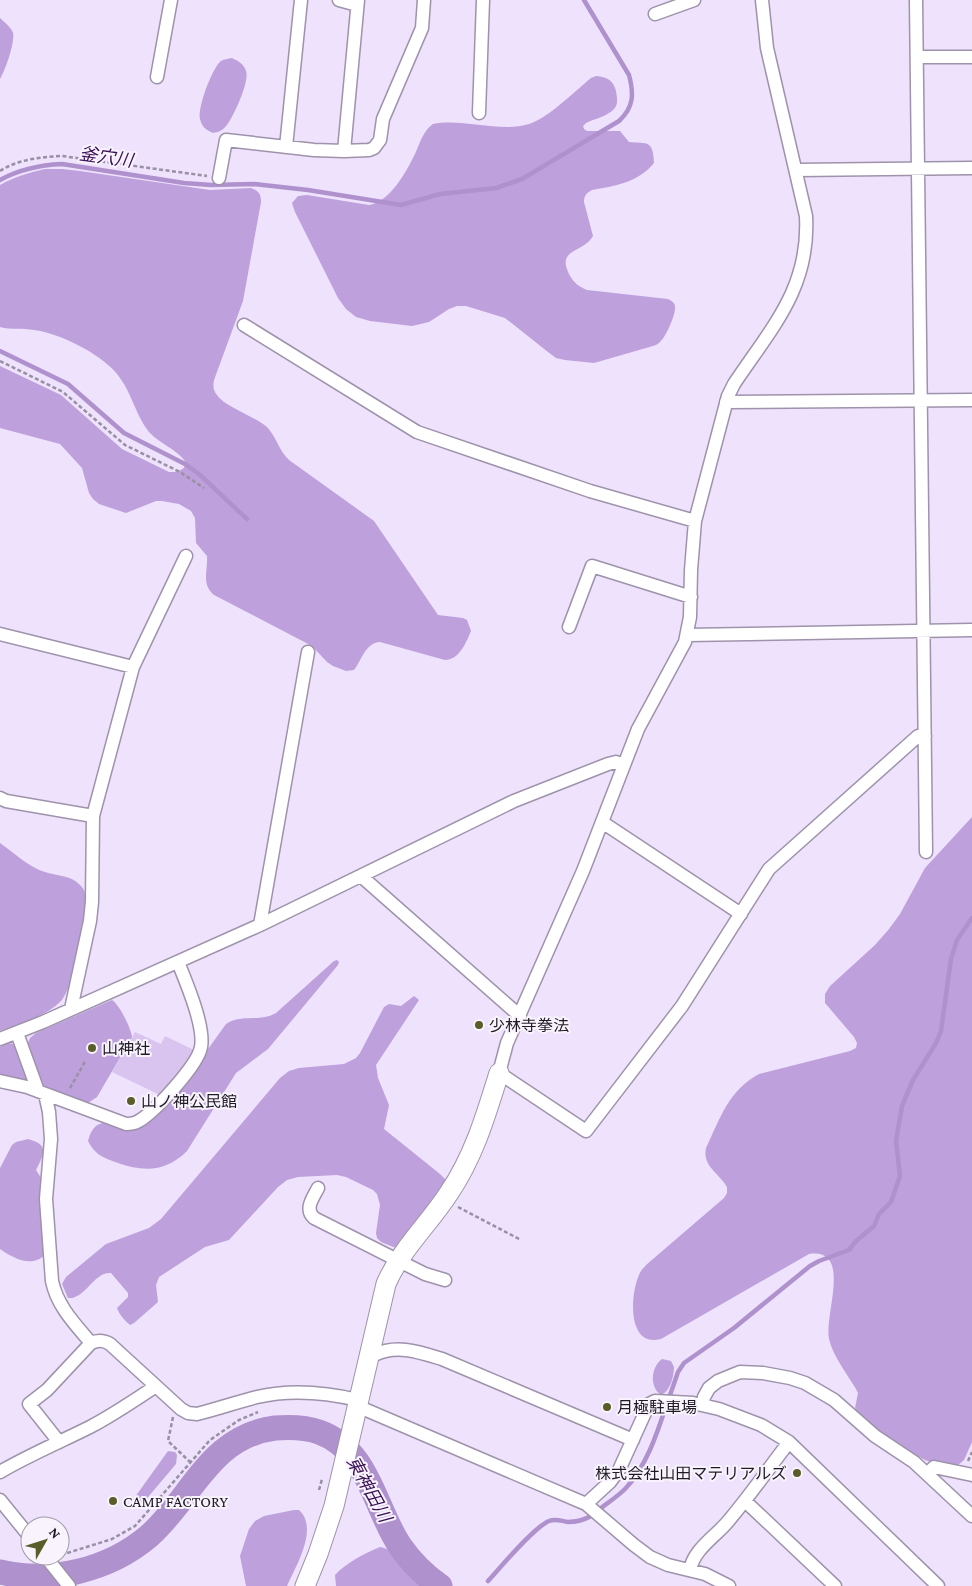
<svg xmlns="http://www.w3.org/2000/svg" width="972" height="1586" font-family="'Crimson Pro','Noto Sans JP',serif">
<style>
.green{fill:#d8c4ef}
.forest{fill:#bea0dc}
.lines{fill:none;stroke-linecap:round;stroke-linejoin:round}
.stream{stroke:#af91cd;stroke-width:4.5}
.river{stroke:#af91cd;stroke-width:25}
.street-casing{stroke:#9e93ab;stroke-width:15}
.secondary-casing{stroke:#9e93ab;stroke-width:21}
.path{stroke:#9990a3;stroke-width:2.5;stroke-dasharray:4 2.5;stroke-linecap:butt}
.street{stroke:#fff;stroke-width:12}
.secondary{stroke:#fff;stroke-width:19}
.poi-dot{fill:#595d2a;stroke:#f8f3fd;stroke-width:2}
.labels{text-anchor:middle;stroke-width:4;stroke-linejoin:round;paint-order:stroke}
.poi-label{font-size:16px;fill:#1f1a23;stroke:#f8f3fd;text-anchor:start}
.water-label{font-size:18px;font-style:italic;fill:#3a1057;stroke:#f8f3fd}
</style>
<rect width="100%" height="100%" fill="#eee2fc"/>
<path class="green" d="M135,1032l26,12 4,-8 31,15 -34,45 -50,-24z"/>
<path class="forest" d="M0,18c4,4 11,9 13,15 2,10 -8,38 -13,46z
M232,58c6,3 12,6 14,13 4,10 -13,47 -20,55 -4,5 -8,6 -13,7 -7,-3 -11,-6 -13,-14 -3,-10 12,-51 21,-58 3,-2 7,-2 11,-3z
M596,76c15,1 20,8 21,22 0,5 0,8 -3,11 -6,7 -20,10 -28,14l-3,3 1,3 3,2h33l9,11c18,2 24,-3 25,21 -16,20 -40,23 -62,27 -6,3 -8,6 -8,12l9,34c-9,17 -37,12 -24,38 4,8 10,13 18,16l81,9c4,2 7,4 7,8 1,7 -9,30 -15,35 -2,2 -4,3 -7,4l-59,17 -29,-3 -9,-2 -8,-6 -43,-34 -39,-12h-9l-8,3 -20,13 -17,4 -42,-5 -14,-4 -10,-8 -8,-11 -43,-86 -3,-9 6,-7 9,-1 62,10c21,-3 37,-33 46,-51 5,-11 8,-23 18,-30 30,-6 67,9 96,0 18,-5 46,-33 62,-46z
M45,169h17l18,2 130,19 41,-2c8,3 10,6 10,14l-18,99 -29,79c-1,6 -1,10 3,15 8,12 37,21 50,32 9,9 12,24 22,33l85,61 64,94 25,3 4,2 4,11c-5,12 -12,29 -26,29l-65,-18c-15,1 -18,18 -26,28l-8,1 -13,-5 -6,-4 -15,-16 -98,-51c-13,-11 -6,-24 -7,-39l-11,-13 -1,-25 -4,-7 -12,-7 -17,-3h-6l-30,12 -27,-9 -6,-5 -4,-6 -7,-25 -22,-24 -60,-16v-62l61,29 61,54 47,23h8l7,-4 1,-7c-10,-13 -25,-17 -36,-29 -13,-16 -17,-38 -29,-54 -14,-22 -60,-45 -86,-48 -11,-2 -23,0 -34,-3v-142c14,-8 28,-12 45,-16z
M972,817v625l-8,18 -7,6c-9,-1 -18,-2 -27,-4 -21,-8 -63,-36 -75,-54l3,-15 -2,-4c-9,-15 -23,-33 -27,-50 -5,-25 24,-91 -20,-85l-148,85c-34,9 -31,-44 -22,-64 1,-4 5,-7 7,-10l78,-67 3,-5v-6c-8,-14 -25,-21 -21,-39 15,-31 22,-57 53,-74l91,-23 6,-3 1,-5 -3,-6 -29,-34v-9l5,-8 45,-41 14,-16 11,-15 25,-46z
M0,843c13,9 30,25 45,29 11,4 26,3 35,13 5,4 6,11 6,17 0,20 -12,85 -25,99 -15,15 -41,23 -61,30z
M337,960l2,2 -1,3 -70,84 -32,24 -49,78c-21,21 -43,21 -69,12 -14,-5 -23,-8 -30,-22 6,-23 18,-20 37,-13l53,-37 48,-67c17,-11 32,-1 50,-11l58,-52z
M414,996l5,4 -2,3 -41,62 2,13 11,27 -5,24 56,45 5,5v7l-44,58 -5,4 -15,-6 -4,-4 -1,-5 4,-28 -3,-11 -4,-4 -27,-13 -9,-2 -39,2 -11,3 -9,7 -49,53 -24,7 -46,30 -3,8 2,17 -24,21 -4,2c-5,-4 -11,-11 -13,-17l11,-11v-4l-17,-20c-17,-2 -26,27 -43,25l-6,-14 4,-7 40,-33 43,-16 12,-9 119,-141 9,-7 10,-3 45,-4 12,-6 4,-5 24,-46 5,-3 12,2z
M112,1000c7,4 19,28 20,37l-35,60 -9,6 -47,-17 -14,-41 3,-7 6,-5z
M9,1043l8,2 13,32 -2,5 -28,-5v-30z
M28,1139c23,6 15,16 8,31l7,11 2,74c-14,13 -32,3 -45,-6v-81l12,-23 4,-3z
M662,1359l9,2 3,6c0,9 -4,25 -13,28 -12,-8 -10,-28 1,-36z
M168,1451l7,1 2,3 -1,9 -33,39 -3,2h-5l-2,-3 2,-5z
M294,1510h5c20,18 -3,56 -12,76h-41l-6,-30 9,-27 6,-8 9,-5z
M380,1547c19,3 31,24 42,39h-86l-1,-11c11,-12 30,-22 45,-28z"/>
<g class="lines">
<path class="stream" d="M0,180c20,-11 39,-15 62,-16l122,19 27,2 43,-1 54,6 93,15 39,-11 56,-6 26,-9 97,-58c15,-14 15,-27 10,-46l-45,-75
M0,351l68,33 56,49 61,31 14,10 48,45
M669,1398l9,-26 6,-9 50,-35 76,-62 9,-5 30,-11 7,-9 18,-15 5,-12 12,-12 9,-26 -4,-35 6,-35 11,-26 23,-37 5,-12 10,-72 6,-19 15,-22
M601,1508c8,-6 17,-12 24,-19 21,-22 32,-55 41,-83
M488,1581c13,-14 46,-54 61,-60 7,-3 12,0 19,1 8,0 16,-2 23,-6"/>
<path class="river" d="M0,1572c51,12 109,-2 149,-36 43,-38 61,-100 126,-108 14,-1 30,-1 44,4 50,18 55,75 81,114 11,16 24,29 40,40"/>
<defs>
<path id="street" d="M339,0l18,5
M762,0l5,48 39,168c4,72 -34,111 -72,168l-6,12 -33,125 -4,49 -1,47 -5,25 -47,87 -55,142 -76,172 -8,30 87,58 96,-125 87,-137 149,-133h7
M916,0l10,852
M655,14l39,-14
M917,57h55
M157,77l14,-77
M479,113l4,-113
M286,147l15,-147
M344,151l14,-151
M796,170l176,-2
M219,178l7,-38 88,10 30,1 25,-1 5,-2 6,-8 3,-21 39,-91 2,-28
M244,325l173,107 173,59 105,30
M726,402l246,-2
M569,627l23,-61 99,31
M0,634l133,33
M687,635l285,-5
M0,798l6,3 87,15
M602,822l139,92
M361,876l159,140
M260,925l48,-273
M71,1009l19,-88 2,-19 1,-86 40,-149 53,-111
M17,1033l21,58
M0,1039l43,-17 217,-97 254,-124 94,-37 8,-2 8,3
M0,1081l27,6 99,37c4,0 7,0 11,-2 16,-8 61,-57 64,-75 4,-21 -15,-65 -23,-85
M45,1094l4,18 2,27 -5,60 6,82c5,25 23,43 39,62
M318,1188c-5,10 -14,21 -4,30l111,56 20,6
M368,1354l6,1c23,-11 45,-3 68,4l191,81
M703,1405l1,-8 5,-9 9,-7 22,-9 23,1 27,5 15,5 29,17 41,36 39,26 58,54
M357,1406l229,98 48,41 16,12 18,8 37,9 24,12
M59,1442l-30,-38 18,-14 44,-47c7,-3 12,-3 19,1l71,65 7,4 9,1c20,-5 40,-12 60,-17 34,-8 67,-5 101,3
M0,1472c29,-17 60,-30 90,-45 23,-12 45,-27 66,-41
M928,1473l6,-6 38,8
M0,1500l30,37
M745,1501l90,85
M586,1504l24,-22 9,-12 30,-66 6,-3 38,2 26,6 42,16 28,17 149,144
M45,1556l24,30
M690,1570c4,-22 27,-34 40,-51 21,-25 39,-51 59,-77"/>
<path id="secondary" d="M305,1586l13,-32 16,-48 52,-222c15,-35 43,-60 63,-91 25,-37 37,-78 50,-120"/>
</defs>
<use href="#street" class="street-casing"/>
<use href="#secondary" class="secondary-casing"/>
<path class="path" d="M0,171c19,-12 41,-14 62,-15l145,20
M0,361l63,31 62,53 55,27 24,16
M70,1088l16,-28
M458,1207l63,33
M173,1417l-5,24 22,21
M968,1461l4,-9
M319,1490l3,-11
M61,1555l51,-16 23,-13 75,-86 29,-20 19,-8"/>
<use href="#street" class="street"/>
<use href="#secondary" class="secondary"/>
</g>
<g class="poi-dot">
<circle cx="479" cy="1025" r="5"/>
<circle cx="92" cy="1048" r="5"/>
<circle cx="131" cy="1101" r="5"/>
<circle cx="607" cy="1407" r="5"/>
<circle cx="797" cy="1473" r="5"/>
<circle cx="113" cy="1501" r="5"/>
</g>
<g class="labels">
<g class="poi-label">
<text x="489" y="1031">少林寺拳法</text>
<text x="102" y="1054">山神社</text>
<text x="141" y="1107">山ノ神公民館</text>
<text x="617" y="1413">月極駐車場</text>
<text x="787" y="1479" text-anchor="end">株式会社山田マテリアルズ</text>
<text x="123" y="1507">CAMP FACTORY</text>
</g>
<g class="water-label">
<text transform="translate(106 157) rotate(8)" y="6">釜穴川</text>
<text transform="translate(369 1489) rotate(61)" y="6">東神田川</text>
</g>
</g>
<g transform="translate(45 1541) rotate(51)"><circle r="24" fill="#f8f3fd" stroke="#a19ca6"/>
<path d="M0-4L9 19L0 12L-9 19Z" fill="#595d2a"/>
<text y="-8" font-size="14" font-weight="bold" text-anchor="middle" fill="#1f1a23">N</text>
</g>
</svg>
